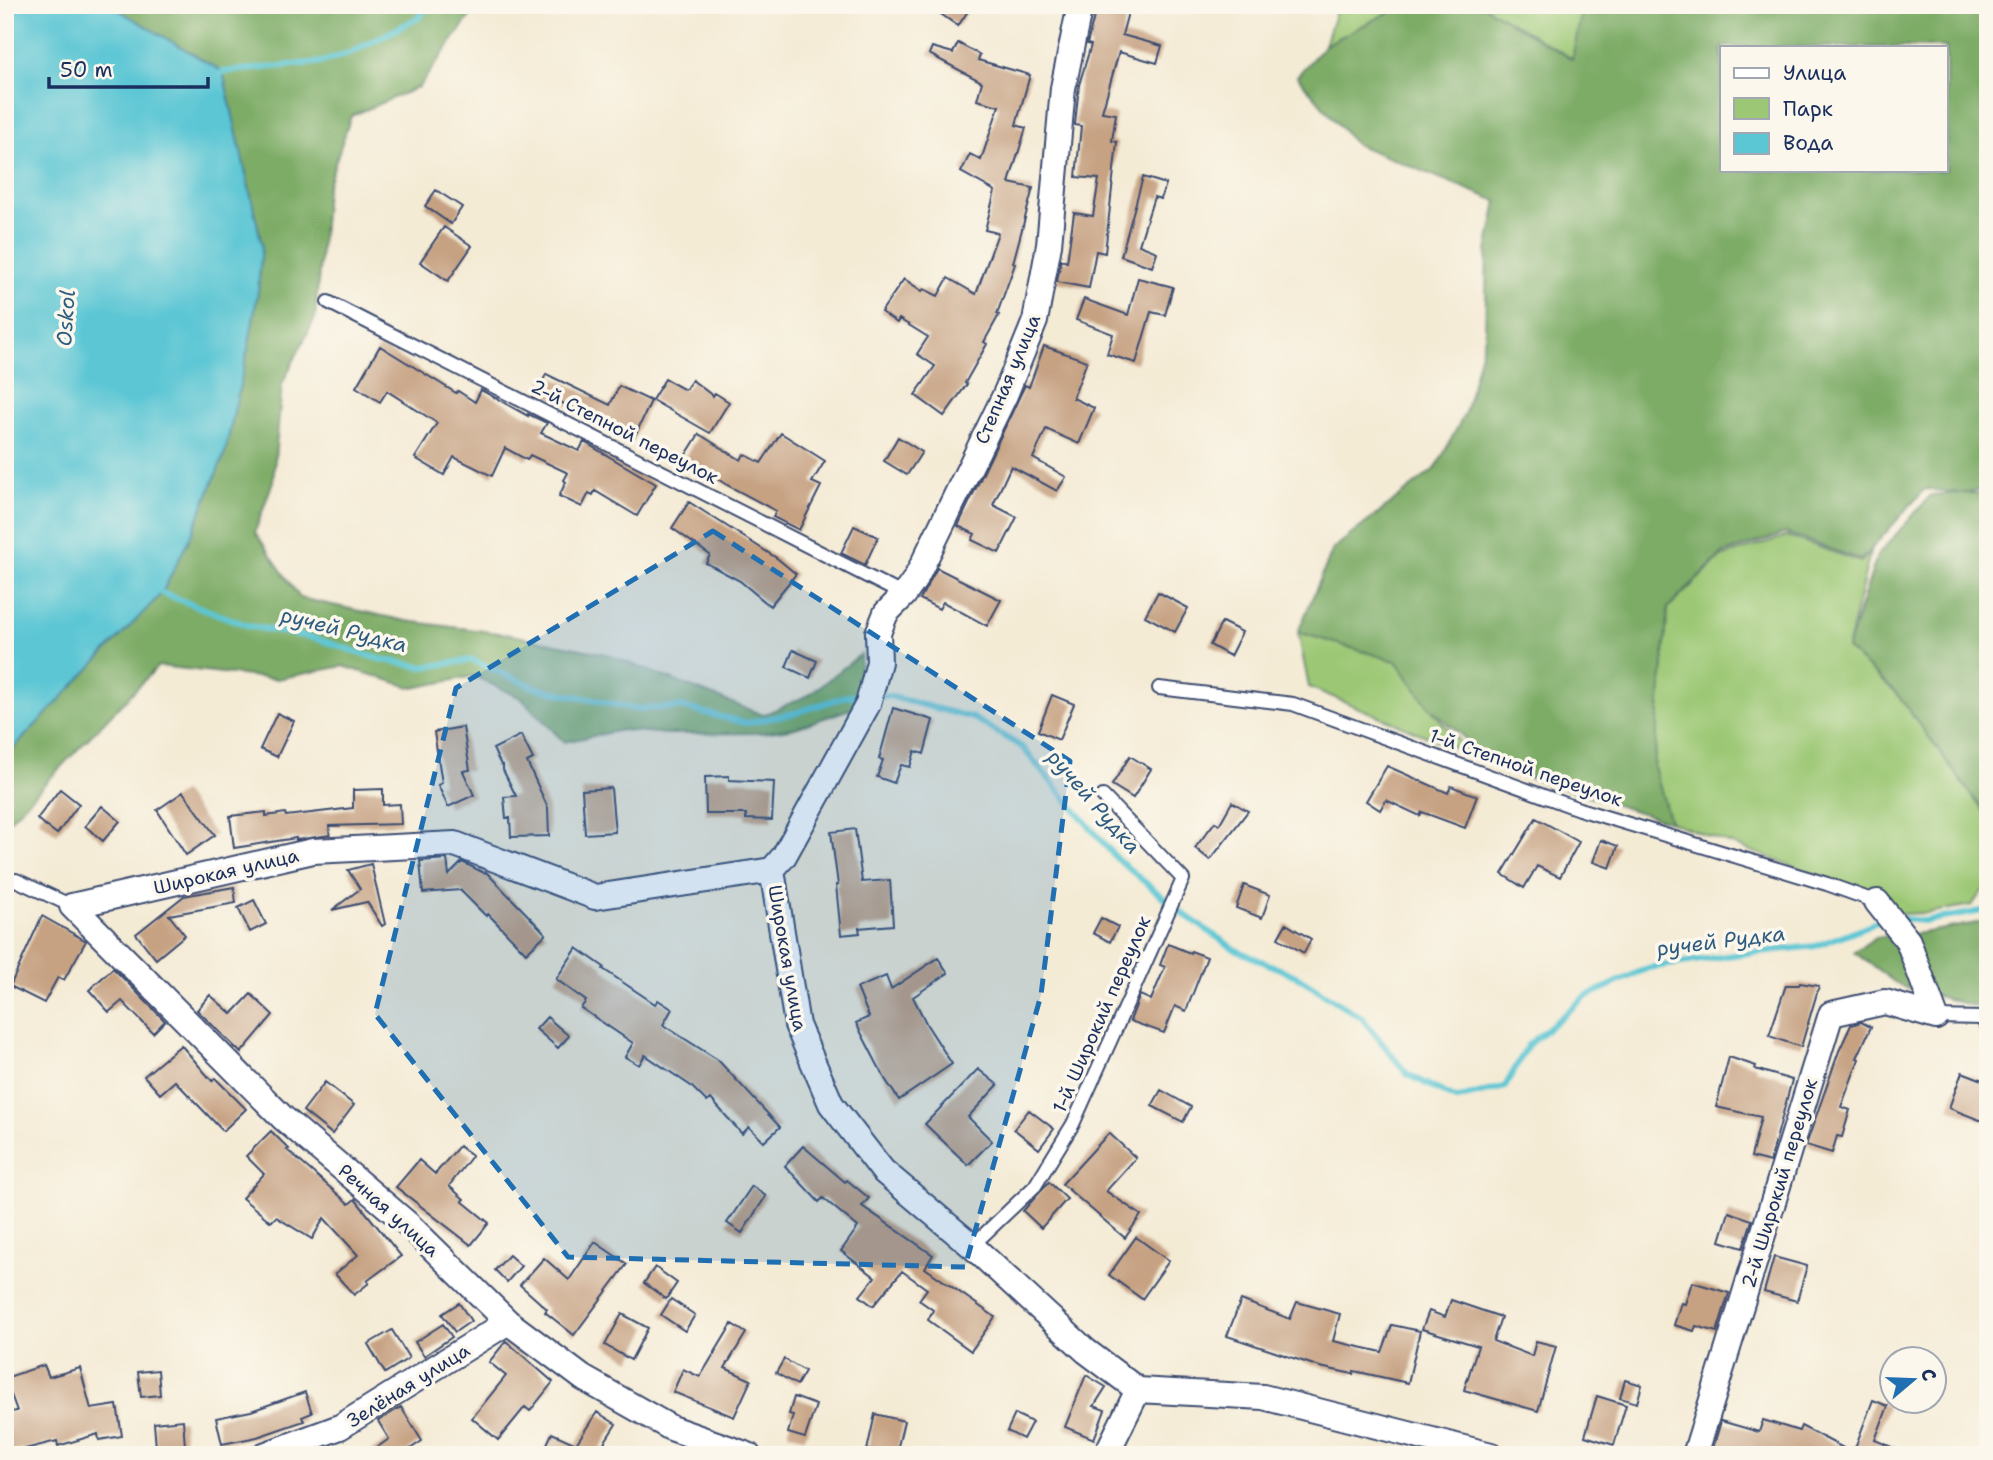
<svg xmlns="http://www.w3.org/2000/svg" width="1993" height="1460" font-family="'Shantell Sans',sans-serif">
<style>
.green{fill:#9cc875;stroke:#5c7c6a;stroke-width:2}
.forest{fill:#7dac66;stroke:#4c6e62;stroke-width:2;fill-rule:evenodd}
.water{fill:#5bc6d4;stroke:#3b7a99;stroke-width:2}
.lines{fill:none;stroke-linecap:round;stroke-linejoin:round}
.stream{stroke:#5bc6d4;stroke-width:6}
.building{fill:#c6a182}
.lane-casing{stroke:#3c4b70;stroke-width:16}
.street-casing{stroke:#3c4b70;stroke-width:28}
.lane{stroke:#fff;stroke-width:12}
.street{stroke:#fff;stroke-width:24}
.marked{fill:#1f6fb2;fill-opacity:0.2;stroke:#1f6fb2;stroke-width:5;stroke-dasharray:14 9;stroke-linejoin:round}
.labels{text-anchor:middle;stroke-width:7;stroke-linejoin:round;paint-order:stroke}
.street-label{font-size:19px;fill:#1b2f5e;stroke:#fbf7ec}
.water-label{font-size:21px;font-style:italic;fill:#2e5c81;stroke:#fbf7ec}
</style>
<rect width="100%" height="100%" fill="#fbf7ec"/>
<filter id="ink" filterUnits="userSpaceOnUse"><feTurbulence type="fractalNoise" baseFrequency=".0143" numOctaves="2"/><feDisplacementMap in="SourceGraphic" scale="14" xChannelSelector="R" yChannelSelector="G"/><feConvolveMatrix kernelMatrix="1 2 1 2 8 2 1 2 1" color-interpolation-filters="sRGB"/></filter>
<filter id="wash" filterUnits="userSpaceOnUse"><feTurbulence type="fractalNoise" baseFrequency=".00686" numOctaves="4" result="noise"/><feDisplacementMap in="SourceGraphic" scale="28" xChannelSelector="R" yChannelSelector="G"/><feGaussianBlur stdDeviation="1.57" result="paint"/><feColorMatrix in="noise" values="0 0 0 0 0 0 0 0 0 0 0 0 0 0 0 0 0 1.4 0 .05"/><feComposite in="paint" operator="in"/></filter>
<g filter="url(#wash)">
<rect width="100%" height="100%" fill="#f4ebd5"/>
<path class="green" d="M1338,5h65l-78,40z
M1482,5h101l-10,54z
M1787,536l74,26 9,-9 -23,96 50,45 91,123v66l-16,22 -45,8 -29,1 -13,-15 -215,-77 -16,-55 14,-159 53,-51z
M1298,632l98,29 33,46 42,48 -162,-68z"/>
<path class="forest" d="M110,5h368l-59,82 -68,29 -25,74 -11,128 -33,66 -9,97 -18,51 45,66 106,23 101,13 99,20 157,61 46,-20 52,-41 -5,53 -61,21 -32,5 -96,1 -45,-4 -58,12 -43,-44 -47,-22 -61,12 -70,-22 -66,13 -119,-13 -153,159v-68l157,-164 30,-60 33,-80 24,-109 9,-53 4,-46 -39,-173z
M1403,5h79l90,54 11,-54h405v483l-27,5h27v324l-91,-123 -50,-45 30,-93 54,-61 29,-2 -35,-4 -64,71 -75,-27 -64,21 -54,54 -14,159 16,55 -171,-54 -70,-61 -33,-46 -98,-29 35,-83 103,-81 29,-55 20,-77 2,-85 10,-50 -142,-57 -58,-68 28,-31zM1946,47v123h-224v-123z
M1988,921v89l-88,-24 -46,-34 22,-15 40,-3z"/>
<path class="water" d="M5,5h105l113,67 39,173 -4,46 -9,53 -24,109 -33,80 -30,60 -157,164z"/>
<g class="lines">
<path class="stream" d="M218,78l5,-6 99,-10 28,-9 70,-36 8,-12
M162,593l87,33 65,12 65,21 44,8 49,-7 64,28 100,21 45,-2 65,16 49,-10 52,-17h19
M877,696h12l84,22 49,29 94,111 66,55 54,37 62,27 64,41 45,56 49,25 49,-12 23,-42 57,-48 63,-29 92,-14 76,-8 66,-26
M1900,919l26,2 62,-11"/>
</g>
<g id="blocks">
<path class="building" d="M928,5h44l-14,21z
M1097,5h33l-8,30 40,11 -5,17 -38,-11 -17,60 14,2 -4,27 5,1 -12,111 -9,-2 -7,37 -32,-6 4,-22 6,2 7,-49 19,3 6,-37 -23,-2 5,-51 -6,-1 4,-40 12,-40 -4,-1z
M958,43l22,12 -2,5 52,15 -14,50 10,3 -17,55 24,5 -20,75 2,1 -18,50 2,1 -15,27 3,2 -22,39 2,1 -23,32 -29,-21 20,-29 -18,-12 11,-17 -29,-18 -2,4 -16,-11 23,-33 18,12 2,-2 14,7 10,-18 28,16 22,-61 -13,-3 10,-39 -34,-19 9,-18 11,6 18,-54 -22,-6 5,-18 -53,-28 3,-7 21,6z
M1143,177l23,7 -5,15 -7,-2 -15,48 18,7 -5,15 -31,-11z
M436,190l26,17 -11,17 -26,-18z
M444,227l28,19 -24,35 -28,-19z
M1138,278l35,9 -8,28 -14,-3 -15,51 -29,-9 6,-20 -37,-14 8,-21 44,16z
M380,346l76,47 2,-2 17,11 6,-12 47,26v-2l19,9 -6,10 38,18 5,-9 72,42 -19,32 -42,-25 -2,4 -4,-2 -7,14 -23,-11 7,-14 -2,-2 4,-7 -38,-18 -3,5 -22,-12 -13,28 -38,-19 -10,18 -29,-17 22,-35 -50,-32 -7,11 -24,-15z
M1044,346l43,15 -14,37 21,10 -15,36 -33,-15 -13,29 33,19 -9,14 -46,-25 -18,39 24,12 -18,36 -27,-13 3,-6 -17,-8 67,-141 4,2z
M546,374l64,31 9,-19 32,15 -16,35 -97,-44z
M665,379l20,11 7,-10 21,16 2,-3 14,9 -19,31 -58,-33z
M781,433l44,28 -13,21 9,4 -22,44 -26,-13 3,-6 -49,-26 -43,-27 15,-24 42,26 3,-6 17,9z
M898,437l24,15 -15,23 -23,-14z
M689,502l89,57 18,15 -26,32 -30,-25 -34,-18 4,-8 -38,-27z
M854,526l24,11 -13,28 -24,-12z
M937,568l64,32 -14,26 -44,-24 -4,7 -19,-10z
M1158,592l30,16 -13,24 -30,-16z
M1222,622l20,10 -12,24 -20,-11z
M793,650l24,11 -7,17 -24,-11z
M1052,695l22,9 -15,36 -21,-9z
M893,708l40,12 -9,34 -9,-3 -5,16 -9,-2 -7,18 -17,-6 6,-17 -4,-1z
M277,713l17,8 -17,36 -17,-8z
M463,727l7,43 -7,1 11,24 -26,12 -10,-22 4,-2 -8,-51z
M521,735l12,24 -6,3 21,46 1,28 -38,1 -1,-19h-4l-2,-21 12,-1 -13,-26v-5h-2l-8,-16z
M1130,756l21,13 -18,29 -21,-13z
M1387,766l61,27 3,-7 26,10 -12,32 -43,-16 -2,4 -34,-16 -6,10 -14,-9z
M729,776v4l45,2 -2,38 -26,-1v-5h-40l-1,-37z
M611,788l4,44 -30,2 -3,-44z
M60,789l19,15 -22,30 -20,-15z
M383,789v16l17,-1 1,20 -72,2 1,9 -34,5v-2l-62,10 -4,-32 36,-4v4l19,-3 1,3 67,-8v-18z
M183,792l32,43 -29,20 -29,-45z
M1232,802l16,9 -38,49 -15,-12 20,-26 4,3z
M102,806l18,15 -17,20 -18,-15z
M1536,818l43,24 -19,35 -23,-11 -13,22 -22,-14z
M855,829l7,53 28,-2 3,45 -34,3 1,5 -19,2 -5,-50h2l-7,-53z
M1601,840l17,6 -8,22 -17,-6z
M447,859l2,16 13,-13 22,11 2,-1 60,62 -20,19 -38,-39 -2,2 -26,-26 -37,3 -3,-32z
M371,864l14,60 -3,2 -15,-24 -35,8 28,-21 -12,-19z
M1244,885l26,10 -8,23 -26,-10z
M234,887l2,16 -67,12 16,20 -29,24 -20,-25 48,-38z
M254,900l12,24 -16,8 -12,-24z
M42,916l44,25 -22,39 -6,-3 -14,26 -34,-17z
M1101,918l17,9 -8,15 -17,-9z
M1286,924l25,15 -7,14 -26,-15z
M1168,944l22,9 1,-2 16,6 -21,54 -11,-5 -11,27 -34,-12 10,-26 11,5 14,-33 -5,-2z
M577,948l27,19 -1,2 52,35 3,-4 14,9 -9,16 55,35 62,67 -16,15 -15,-15 -7,7 -31,-35 -4,3 -16,-16 -46,-31 -6,10 -14,-8 8,-14 -52,-35 5,-7 -30,-22z
M938,958l10,15 -35,24 14,28 25,39 -53,36 -14,-21 -29,-56 13,-6 -12,-29 29,-12 5,13z
M113,968l52,53 -12,12 -31,-32 -13,11 -20,-22z
M1800,983l19,3 -18,61 -32,-11 17,-51h13z
M251,994l22,21 -32,38 -44,-43 13,-15 22,19z
M547,1017l22,19 -11,12 -22,-19z
M1861,1022l10,5 -14,31 2,1 -18,48 9,3 -8,27 -5,-1 -5,17 -26,-8 33,-94 12,-26z
M181,1045l31,36 3,-3 31,31 -23,22 -48,-50 -15,13 -16,-18z
M1729,1057l27,9 -1,3 37,11 -22,82 -19,-5 10,-40 -45,-10z
M978,1069l20,16 -30,32 24,24 -24,24 -43,-41z
M1962,1072l26,10v24l-6,15 -33,-13z
M325,1082l29,23 -22,29 -29,-23z
M1161,1090l30,17 -8,15 -31,-16z
M1029,1110l25,19 -15,20 -25,-20z
M271,1131l18,18 -2,1 62,54 6,-5 46,57 -34,25 2,2 -15,12 -19,-21 23,-19 -34,-37 -12,21 -36,-22 -5,5 -29,-24 22,-24 -18,-18z
M1109,1133l27,25 -30,33 35,24 -16,23 -63,-54z
M459,1146l13,10 -23,30 15,13 -2,2 27,22 -18,22 -75,-58 23,-27 16,14z
M803,1146l42,36 2,-2 22,18 -7,8 71,49 -8,13 70,49 -24,34 -43,-31 5,-10 -14,-10 8,-11 -25,-18 -29,35 -13,-10 15,-19 -34,-26 17,-24 -35,-29 -4,4 -34,-36z
M1049,1182l18,17 -26,29 -18,-17z
M752,1186l14,10 -24,37 -15,-10z
M1729,1212l23,8 -9,28 -23,-7z
M1136,1237l33,24 -27,38 -33,-24z
M595,1242l32,22 -53,71 -29,-23 2,-3 -27,-24 24,-27 25,22z
M509,1255l12,11 -14,16 -12,-12z
M1774,1257l33,9 -10,35 -33,-9z
M655,1267l22,16 -11,16 -22,-16z
M1692,1282l37,11 -12,39 -21,-6 -2,5 -20,-6 7,-22 4,1z
M671,1299l24,16 -10,16 -24,-16z
M1241,1300l49,19 7,-17 43,12 -7,27 49,11 10,-27 28,6 -12,52 -54,-12 -1,3 -33,-7 -93,-31z
M1451,1300l50,17 -8,24 39,15 4,-15 20,5 -18,65 -74,-21 14,-44 -56,-17 7,-18 16,6z
M459,1303l12,18 -16,11 -13,-18z
M622,1314l26,14 -17,32 -26,-15z
M443,1324l9,13 -28,19 -9,-14z
M732,1324l14,9 -21,35 26,12 -17,37 -61,-25 10,-23 17,8z
M392,1330l17,28 -24,15 -17,-29z
M506,1341l47,41 -23,29 -5,-4 -27,33 -26,-22 34,-42 -17,-14z
M784,1359l21,12 -8,14 -21,-12z
M44,1365l5,12 31,-9 11,41 26,-4 5,31 -23,4 -1,-6 -40,12 -1,-5 -52,13v-41l12,-2 -12,-33z
M158,1370l2,25 -19,2 -3,-25z
M1086,1375l20,12 -12,19 11,4 -11,29 -29,-12z
M1625,1380l17,5 -5,18 -17,-5z
M305,1392l7,21 -10,4 2,4 -47,16 -35,7 -6,-26 35,-7z
M1597,1396l29,9 -12,40 -29,-9z
M794,1397l22,8 -11,33 -17,-5 5,-18 -4,-1z
M1873,1400l15,6 -13,34 35,15h-199l10,-34 38,11 4,-12 36,11 2,-5 52,27z
M401,1407l21,34 -21,14h-35l23,-16 -11,-18z
M597,1412l19,12 -19,30 3,1h-58l10,-22 24,11z
M875,1414l29,7 -8,34h-30z
M1015,1414l17,8 -9,17 -16,-8z
M183,1420l2,26 -29,2 -2,-25z"/>
</g>
</g>
<g filter="url(#ink)">
<use href="#blocks" fill-opacity="0" stroke="#3c4b70" stroke-width="2"/>
<g class="lines">
<defs>
<path id="lane" d="M328,302l576,293
M1159,688l134,16 286,105 248,75 50,18
M5,883l11,-3 56,26
M1936,1017l45,1 7,9
M972,1246l63,-60 38,-62 110,-245 -80,-83"/>
<path id="street" d="M772,870l12,-14 84,-152 11,-42 -1,-29 8,-20 18,-18 12,-17 89,-183 30,-74 14,-76 14,-157 17,-83
M1877,902l31,39 28,76
M72,906l241,-55 142,-7 140,53 177,-27 25,155 34,79 52,67 89,75 114,105 52,39 125,7 228,58
M72,906l211,212 126,107 99,97 75,56 88,50 77,27
M264,1455l76,-28 168,-105
M1106,1455l32,-65
M1695,1455l136,-441 54,-12 51,15"/>
</defs>
<use href="#lane" class="lane-casing"/>
<use href="#street" class="street-casing"/>
<use href="#lane" class="lane"/>
<use href="#street" class="street"/>
</g>
</g>
<path class="marked" d="M713,531l357,230 -29,234 -76,272 -397,-10 -193,-243 81,-326z"/>
<g class="labels">
<g class="street-label">
<text transform="translate(1007 379) rotate(-67)" y="7">Степная улица</text>
<text transform="translate(625 431) rotate(27)" y="7">2-й Степной переулок</text>
<text transform="translate(1526 767) rotate(19)" y="7">1-й Степной переулок</text>
<text transform="translate(226 871) rotate(-13)" y="7">Широкая улица</text>
<text transform="translate(788 958) rotate(80)" y="7">Широкая улица</text>
<text transform="translate(1101 1014) rotate(-66)" y="7">1-й Широкий переулок</text>
<text transform="translate(1779 1183) rotate(-73)" y="7">2-й Широкий переулок</text>
<text transform="translate(389 1210) rotate(42)" y="7">Речная улица</text>
<text transform="translate(408 1385) rotate(-32)" y="7">Зелёная улица</text>
</g>
<g class="water-label">
<text transform="translate(66 318) rotate(-86)" y="7">Oskol</text>
<text transform="translate(344 630) rotate(14)" y="7">ручей Рудка</text>
<text transform="translate(1094 802) rotate(49)" y="7">ручей Рудка</text>
<text transform="translate(1721 941) rotate(-7)" y="7">ручей Рудка</text>
</g>
</g>
<rect width="1993" height="1460" fill="none" stroke="#fbf7ec" stroke-width="28"/>
<rect x="1720" y="46" width="228" height="126" fill="#fbf7ec" stroke="#a1a7b3" stroke-width="2"/>
<rect x="1734" y="68" width="35" height="10" fill="#ffffff" stroke="#a1a7b3" stroke-width="2"/>
<text x="1783" y="80" font-size="21" fill="#1b2f5e">Улица</text>
<rect x="1734" y="98" width="35" height="21" fill="#9cc875" stroke="#a1a7b3" stroke-width="2"/>
<text x="1783" y="116" font-size="21" fill="#1b2f5e">Парк</text>
<rect x="1734" y="133" width="35" height="21" fill="#5bc6d4" stroke="#a1a7b3" stroke-width="2"/>
<text x="1783" y="150" font-size="21" fill="#1b2f5e">Вода</text>
<g transform="translate(1913 1380) rotate(71)"><circle r="33" fill="#fbf7ec" stroke="#a1a7b3" stroke-width="2"/>
<path d="M0-5L12 26L0 18L-12 26Z" fill="#1f6fb2"/>
<text y="-10" font-size="19" font-weight="bold" text-anchor="middle" fill="#1b2f5e">С</text>
</g>
<path d="M49 77v10h159v-10" fill="none" stroke="#1b2f5e" stroke-width="3.5"/>
<text x="60" y="77" font-size="21" fill="#1b2f5e" stroke="#fbf7ec" stroke-width="5" paint-order="stroke">50 m</text>
</svg>
